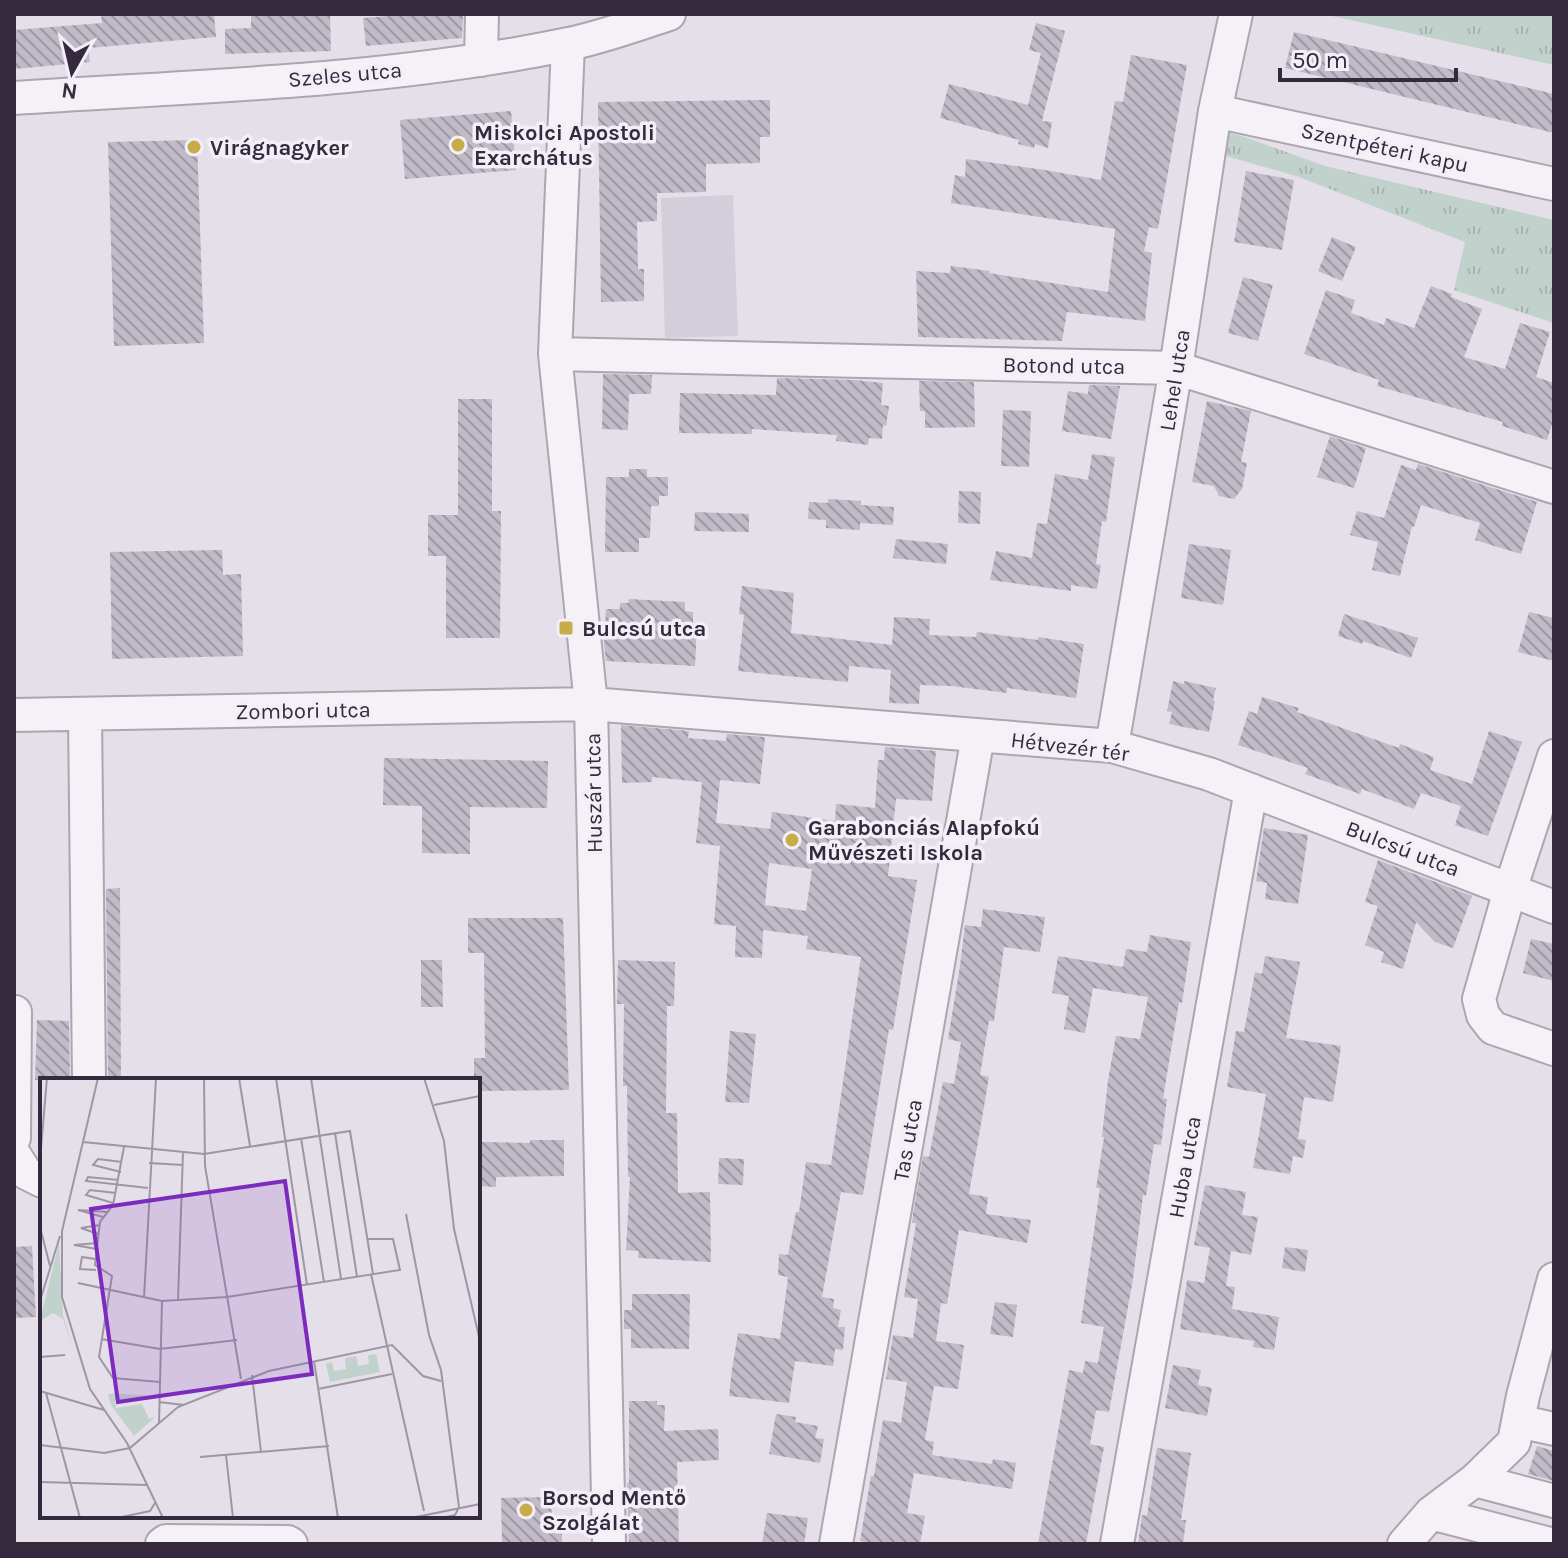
<svg xmlns="http://www.w3.org/2000/svg" width="1568" height="1558" font-family="Karla,sans-serif">
<style>
.built{fill:#d4ceda}
.park{fill:url(#park-tufts)}
.building{fill:url(#building-back-hatch);fill-rule:evenodd}
.lines{fill:none;stroke-linecap:round;stroke-linejoin:round}
.minor-casing{stroke:#aca5b2;stroke-width:36}
.minor{stroke:#f4f2f6;stroke-width:32}
.poi-dot{fill:#c8ac49;stroke:#f2eff6;stroke-width:3}
.labels{text-anchor:middle;stroke-width:7;stroke-linejoin:round;paint-order:stroke}
.street-label{font-size:22px;fill:#35293e;stroke:#f2eff6}
.poi-label{font-size:22px;font-weight:bold;fill:#35293e;stroke:#f2eff6;text-anchor:start}
.inset-road{fill:none;stroke:#9e96a4;stroke-width:2}
.view{fill:#7b2cbf;fill-opacity:0.15;stroke:#7b2cbf;stroke-width:4}
.inset-edge{fill:none;stroke:#35293e;stroke-width:4}
</style>
<defs>
<pattern id="park-tufts" width="24" height="20" patternUnits="userSpaceOnUse" patternTransform="scale(2)"><rect width="24" height="20" fill="#c1d1cc"/><path d="M3 7l-1-3M5 7V3M7 7l1-3M15 17l-1-3M17 17v-4M19 17l1-3" fill="none" stroke="#a6b3b0"/></pattern>
<pattern id="building-back-hatch" width="6" height="6" patternUnits="userSpaceOnUse" patternTransform="scale(2)"><rect width="6" height="6" fill="#c1bac7"/><path d="M-1 5l2 2M0 0l6 6M5-1l2 2" fill="none" stroke="#9e97a3"/></pattern>
</defs>
<rect width="100%" height="100%" fill="#e4dfe8"/>
<path class="built" d="M733,195l5,141 -73,2 -4,-140z"/>
<path class="park" d="M1323,14h231v51z
M1224,132l15,3 86,31 229,54v103l-100,-33 11,-48 -166,-65 -90,-26z"/>
<path class="building" d="M101,14h113l2,23 -128,11 2,14 -76,7v-39l88,-7z
M251,14h79l1,37 -106,3v-25l26,-1z
M389,14h74l-1,24 -96,8 -3,-28 26,-2z
M1036,23l29,8 -23,90 10,1 -4,26 -13,-4 -1,4 -16,-4 1,-4 -79,-22 9,-34 79,21 13,-52 -12,-3z
M1294,32l260,62v39l-269,-65z
M1131,55l56,10 -29,164 -9,-2 -5,24 8,2 -7,68 -78,-9 -5,29 -144,-4 -2,-66 34,2 1,-7 39,5 -1,2 119,19 7,-63 -164,-26 4,-28 10,2 1,-18 79,11 56,10 14,-79 8,1z
M770,100v37h-10v26l-54,1v28l-49,1v28l-20,1 1,47h6v32l-43,1 -3,-200z
M511,111l5,59 -111,9 -5,-59z
M197,140l7,203 -90,3 -6,-204z
M1246,171l48,9 -12,70 -48,-8z
M1332,237l24,10 -14,34 -24,-10z
M1243,277l30,8 -15,56 -30,-8z
M1431,286l21,8 -1,3 31,12 -18,48 41,12 15,-46 30,9 -14,45 18,6v35l-7,22 -45,-14 1,-4 -126,-36 2,-6 -75,-26 22,-64 29,10 -4,13 33,12 2,-7 28,10z
M603,374l49,1 -1,19h-22l-1,36 -26,-1z
M777,378l79,2 27,3 -2,22 8,1 -3,20 -3,-1 -1,14 -13,-1 -1,7 -32,-4 1,-6 -85,-6v5l-73,-1 1,-40 96,2z
M919,381l55,1 1,45 -50,1v-17h-5z
M1089,385l31,1 -9,53 -49,-8 6,-40 20,3z
M458,399h34v112h9l-1,127h-54v-82h-18v-41h30z
M1207,401l44,10 -10,51 6,1 -5,26 -8,10 -15,-3 -5,-10 -22,-4z
M1003,410l28,1 -2,56 -28,-1z
M1330,436l36,12 -12,40 -37,-11z
M1092,454l23,3 -9,65 -4,-1 -6,43 5,1 -4,24 -26,-4v6l-81,-11 6,-29 36,7 5,-35 10,1 8,-50 33,6z
M1418,464l119,38 -16,52 -46,-14 5,-17 -59,-18 -7,22 -2,-1 -12,50 -28,-6 6,-28 -28,-7 7,-24 27,7 17,-53 15,5z
M629,469h18v8h21v19h-9v10h-8l-1,32h-11v14h-34l1,-75h23z
M959,491l22,1 -1,32 -22,-1z
M828,499l33,2v4l33,2 -1,18 -33,-2v7l-34,-2v-8l-18,-1 1,-17 19,1z
M695,512l54,2v18l-55,-1z
M896,539l52,5 -2,20 -53,-6z
M1189,544l42,6 -8,55 -42,-7z
M222,550l1,25 18,-1 2,82 -131,3 -2,-107z
M742,586l52,7 -3,40 101,12 2,-28 36,2 -1,16 47,2 1,-5 61,8v-3l46,7 -8,54 -69,-10v5l-55,-7 -32,-1 -1,19 -30,-1 2,-33 -42,-4 -1,16 -110,-11 6,-56 -5,-1z
M629,599l56,3v9l8,1v12l4,1 -2,41 -89,-5 -2,-17 2,-35h14v-6h8z
M1529,612l25,6v43l-36,-9z
M1344,614l74,24 -7,20 -48,-17 -1,3 -24,-8z
M1173,681l11,3v-3l32,7 -3,12 2,1 -6,31 -40,-8 3,-12 -5,-1z
M1262,697l37,11 -2,4 102,36 1,-4 34,13 -4,13 42,14 17,-53 33,11 -34,94 -33,-11 6,-19 -40,-13 -7,16 -52,-20 -2,5 -55,-20 3,-6 -70,-23 11,-34 8,3z
M621,725l68,6 -1,7 38,3 1,-7 38,3 -5,47 -40,-4 -4,43 54,6 2,-17 63,9 1,-17 39,4 3,-48h6l1,-13 51,4 -4,50 -36,-2 -8,77 29,4 -24,150 -4,-1 -26,166 -22,-3 -19,105 12,2 -1,9 8,2 -3,17h7l-2,23 -8,-1 -2,17 -38,-5 -6,42 -60,-7 3,-27 6,-36 42,6 8,-62 -10,-2 1,-21 9,1 8,-43h3l7,-50 25,3 30,-208 -55,-8 2,-13 -45,-6 -1,28 -27,-1 1,-31 -22,-2 6,-78 -24,-3 6,-61 -50,-5v5l-30,1zM769,863l43,6 -6,42 -41,-6z
M384,758l164,3 -1,47 -77,-1v47l-48,-1v-47l-39,-1z
M1264,828l44,7 -10,69 -33,-5 2,-16 -11,-2z
M1378,860l94,36 -19,52 -18,-6 -19,-20 -13,47 -22,-7 3,-10 -19,-7 13,-39 -13,-4z
M120,888l1,192h-13l-2,-191z
M983,909l62,8 -5,35 -36,-5 -10,74h-5l-9,54 9,2 -20,117 19,3 -2,17 45,6 -4,23 -68,-13 -12,74 -6,-1 -5,38 28,4 -6,44 -24,-3 -9,54 9,2 -2,13 60,9 1,-5 23,4 -4,26 -98,-16 -7,40 18,3 -5,28h-45l-15,-3 11,-65h3l9,-56 18,3 6,-41 -21,-3 7,-44 20,3 5,-39 -14,-2 12,-74h-4l1,-9 10,-58 6,1 14,-75 11,2 7,-42 -13,-3 12,-73 5,-41 16,2z
M468,918h95l6,172 -91,1v-11h-4v-22h11l-1,-105h-16z
M1150,935l41,7 -9,61 -3,-1 -16,96 4,1 -6,46 -7,-1 -8,52 -3,-1 -10,84 -24,133 -13,-2 -6,34 14,3 -18,97h-48l31,-174 14,3 2,-12 13,2 6,-36 -23,-4 19,-135h-4l8,-51h-2l6,-57 8,-44 24,3 8,-42 -55,-9 -8,45 -21,-4 5,-33 -17,-3 6,-37 65,11 3,-18 21,3z
M1531,939l23,5v37l-31,-8z
M1265,956l35,6 -14,76 55,8 -8,56 -29,-5 -6,42 8,1 -3,18 -10,-2 -3,18 -37,-6 13,-74 -39,-7 9,-56 8,1 11,-60 7,2z
M421,960h21l1,47h-22z
M618,960l57,2 -1,44h-7l-1,107h11l1,80 32,-1 1,70 -73,-4 1,-7 -13,-1 4,-73h-2l-1,-91h-4l1,-82h-7z
M37,1020l32,1 1,59h-35z
M730,1031l26,3 -7,69 -24,-1z
M530,1140h34v36l-68,1v10l-18,-1v-44l52,1z
M719,1158l25,1 -1,26 -25,-1z
M1205,1185l41,7 -4,23 16,2 -7,38 -20,-4 -5,35 9,1 -3,22 47,8 -5,33 -21,-3 1,-6 -74,-12 7,-49 17,3 6,-35 -16,-3z
M32,1246l4,71 -22,1v-71z
M1285,1247l23,3 -3,22 -23,-4z
M632,1294h58l-1,55 -58,-1v-19h-7v-19h8z
M995,1302l22,3 -4,32 -23,-3z
M1173,1365l28,5 -3,15 14,3 -5,28 -42,-8z
M629,1401h28v4h8l-1,26 54,-2 1,31 -42,2 2,82h-50l-2,-61h2z
M776,1414l20,3 -1,5 23,4 -3,12 9,1 -4,24 -51,-9z
M1537,1446l17,5v30l-26,-7z
M1157,1448l34,5 -10,67h5l-3,24h-45l4,-29 5,1z
M551,1497l1,25h10v22h-60l-1,-46z
M767,1513l41,5 -4,26h-42z"/>
<g class="lines">
<defs>
<path id="minor" d="M568,44l-13,310 36,350 18,840
M481,60l1,-46
M14,98c183,-12 370,-16 550,-53 36,-7 71,-20 105,-31
M1215,111l339,73
M555,354l621,14 378,119
M85,714l4,366
M14,715l577,-11 521,42 97,28 345,133
M1112,746l64,-378 39,-257 21,-97
M1554,756l-44,134 -31,109 4,16 10,13 61,21
M14,1138l1,-126
M14,1154l12,19 16,8
M1518,1421l36,8
M1475,1480l79,21
M1431,1513l119,31
M162,1544l4,-3 122,1 3,2
M836,1544l142,-808
M1117,1544l134,-754
M1404,1544l27,-31 44,-33 39,-38 9,-46 31,-117"/>
</defs>
<use href="#minor" class="minor-casing"/>
<use href="#minor" class="minor"/>
</g>
<g class="poi-dot">
<circle cx="458" cy="145" r="8"/>
<circle cx="194" cy="147" r="8"/>
<rect x="558" y="620" width="16" height="16" rx="4"/>
<circle cx="792" cy="840" r="8"/>
<circle cx="526" cy="1510" r="8"/>
</g>
<g class="labels">
<g class="street-label">
<text transform="translate(345 74) rotate(-5)" y="8">Szeles utca</text>
<text transform="translate(1385 147) rotate(12)" y="8">Szentpéteri kapu</text>
<text transform="translate(1064 365) rotate(1)" y="8">Botond utca</text>
<text transform="translate(1174 380) rotate(-81)" y="8">Lehel utca</text>
<text transform="translate(303 710) rotate(-1)" y="8">Zombori utca</text>
<text transform="translate(1070 746) rotate(7)" y="8">Hétvezér tér</text>
<text transform="translate(593 793) rotate(-91)" y="8">Huszár utca</text>
<text transform="translate(1403 848) rotate(21)" y="8">Bulcsú utca</text>
<text transform="translate(907 1140) rotate(-80)" y="8">Tas utca</text>
<text transform="translate(1184 1167) rotate(-80)" y="8">Huba utca</text>
</g>
<g class="poi-label">
<text x="474" y="140">Miskolci Apostoli<tspan x="474" dy="25">Exarchátus</tspan></text>
<text x="210" y="155">Virágnagyker</text>
<text x="582" y="636">Bulcsú utca</text>
<text x="808" y="835">Garabonciás Alapfokú<tspan x="808" dy="25">Művészeti Iskola</tspan></text>
<text x="542" y="1505">Borsod Mentő<tspan x="542" dy="25">Szolgálat</tspan></text>
</g>
</g>
<g transform="translate(40 1078)">
<rect width="440" height="440" fill="#e4dfe8"/>
<path d="M19,165l4,72 10,33 -10,-29 -10,-6 -13,8zM336,276l4,18 -50,10 -4,-18 6,-2 2,9 12,-2 -1,-11 11,-2 2,10 11,-2 -1,-9zM72,315l41,3 -38,5 1,7 26,-4 7,15 6,-2 -21,19 -23,-31 -3,-10z" fill="#c1d1cc"/>
<path class="inset-road" d="M58,0l-36,153v66l28,92 37,54 36,75M164,0l1,88 36,213M199,0l11,68M236,0l31,207M271,0l30,201M384,0l20,63 10,88 26,112M394,27l46,-9M295,55l22,144M261,60l23,144M43,64l121,12 146,-23 23,143M84,69l-11,58 -13,17 -5,43 17,11 -13,81 14,21 47,4M0,82l7,-82M109,85l34,2M81,94l-28,-7 5,-6 24,3M79,102l-31,-3 -2,4 62,7M73,125l-27,-8 4,-5 26,3M366,136l23,121 12,35 18,137 -4,8 -13,3M63,139l-25,-7 30,2M0,149l10,39M58,156l-17,-6 19,-3M57,171l-23,-4 24,-2M55,181l-13,-2 -2,12 16,1M331,196l53,237M38,205l84,18 65,-4 173,-27 -7,-31h-26M104,220l12,-220M138,222l5,-148M0,223l20,-65M61,261l59,10 77,-9M0,279l25,-2M274,283l24,157M212,297l9,77M278,311l74,-15M0,313l37,11M6,315l34,125M37,324l27,8M119,324l25,3M119,346l3,-123M0,367l64,8 26,-5M90,370l48,-41 91,-36 123,-26 31,31 18,5M186,377l7,63M160,379l129,-11M0,404l107,3M77,440l33,-7 5,-8M371,440l69,-14"/>
<path class="view" d="M245,103l27,193 -194,28 -27,-193z"/>
<rect width="440" height="440" class="inset-edge"/>
</g>
<rect width="1568" height="1558" fill="none" stroke="#35293e" stroke-width="32"/>
<g transform="translate(72 72) rotate(188)" stroke="#f2eff6" stroke-width="6" paint-order="stroke">
<path d="M0-6L14 30L0 20L-14 30Z" fill="#35293e"/>
<text y="-12" font-size="22" font-weight="bold" text-anchor="middle" fill="#35293e">N</text>
</g>
<path d="M1280 68v12h176v-12" fill="none" stroke="#35293e" stroke-width="4"/>
<text x="1292" y="68" font-size="24" fill="#35293e" stroke="#f2eff6" stroke-width="6" paint-order="stroke">50 m</text>
</svg>
